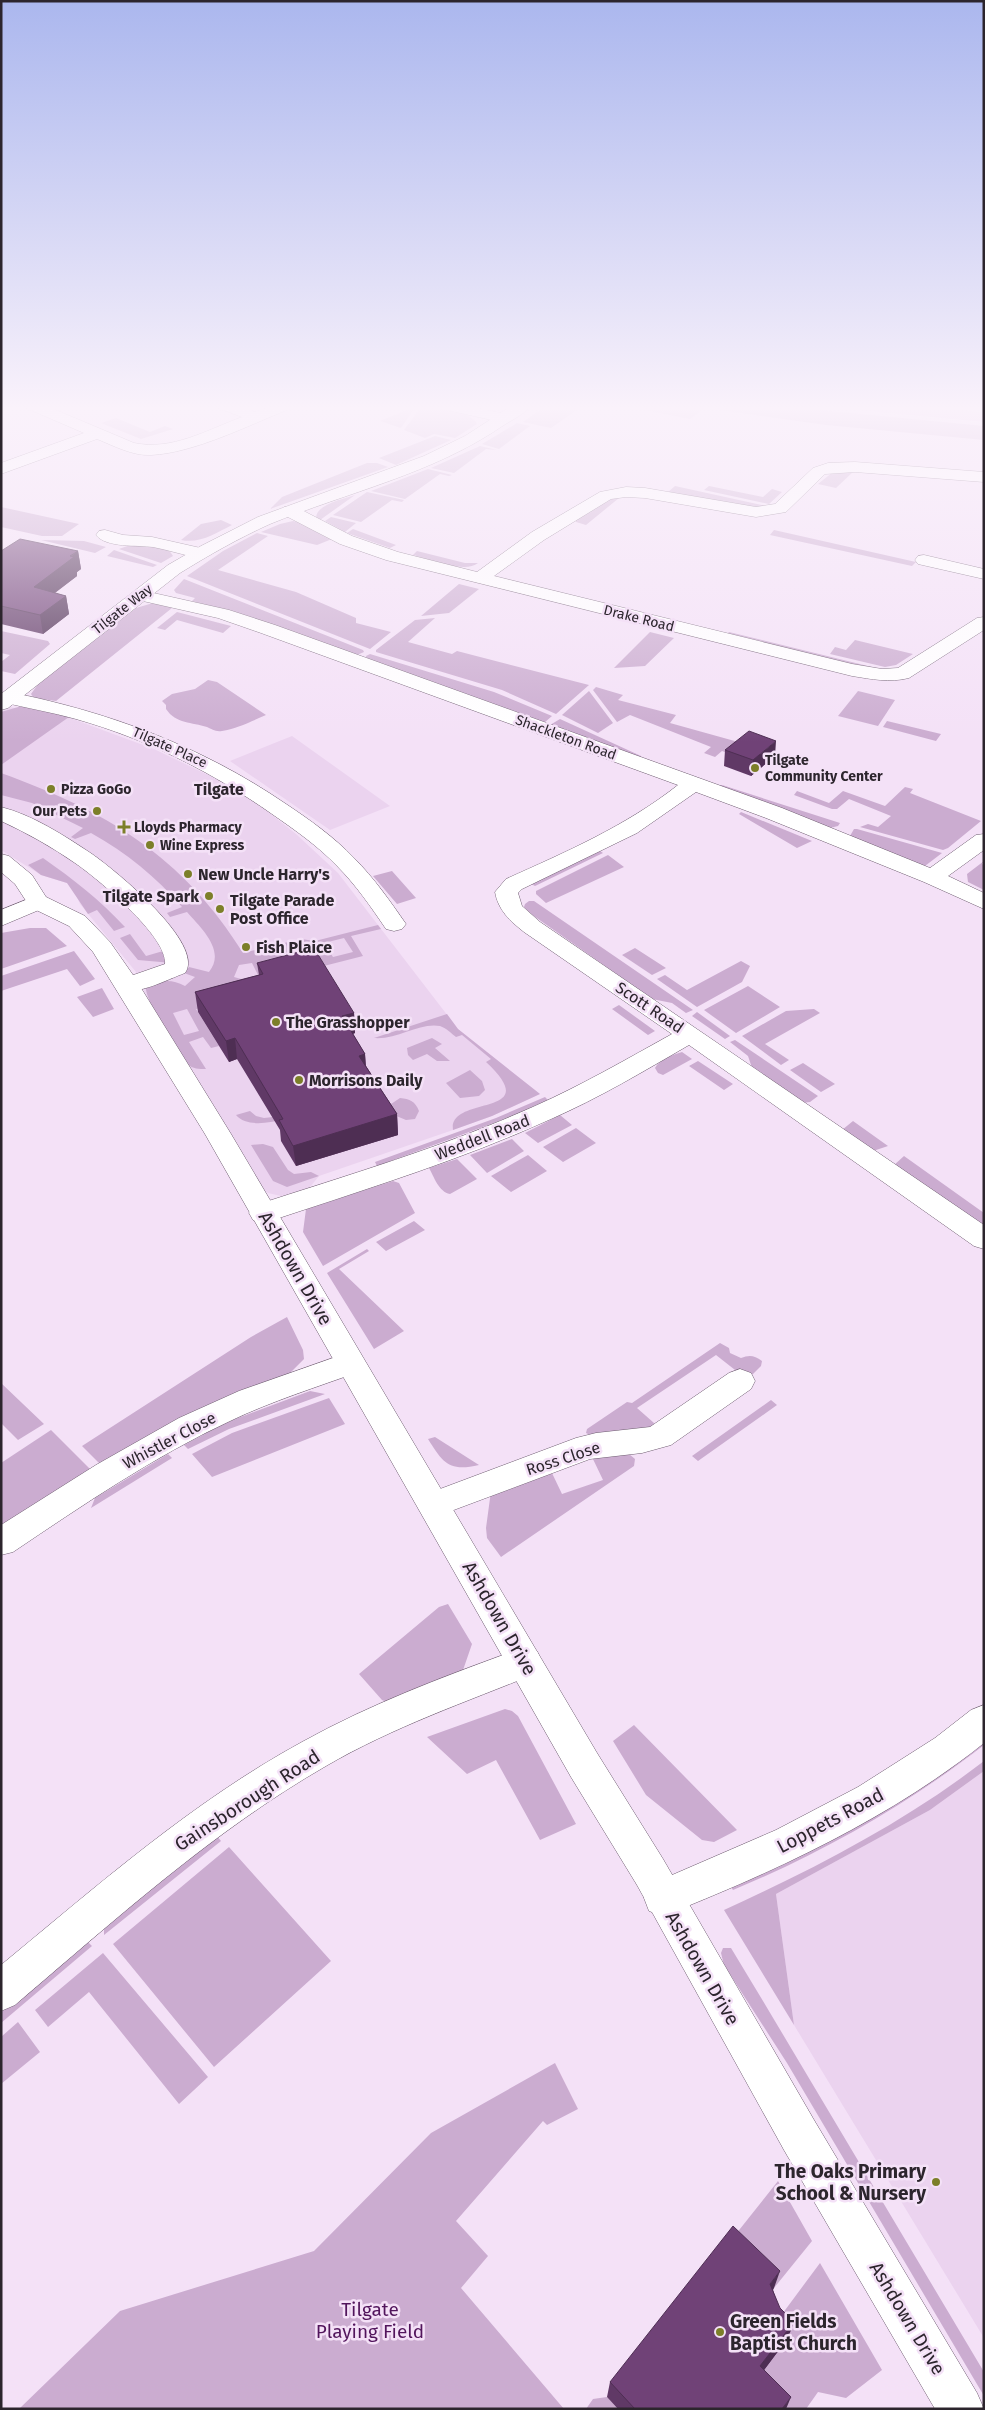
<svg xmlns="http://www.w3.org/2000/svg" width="985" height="2410" font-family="'Fira Sans',sans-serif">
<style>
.built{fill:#ebd3ef}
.green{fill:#cbacd0;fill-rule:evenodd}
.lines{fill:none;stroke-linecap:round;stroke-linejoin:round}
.minor-casing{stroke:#6e5d70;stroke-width:1}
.tertiary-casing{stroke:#6e5d70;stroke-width:1}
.primary-casing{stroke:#fff;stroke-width:1}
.minor{fill:#fff;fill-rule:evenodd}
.tertiary{fill:#fff;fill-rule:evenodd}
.primary{fill:#e6bded;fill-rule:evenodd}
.wall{fill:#603966}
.shaded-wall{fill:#4e2e53}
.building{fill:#704277;stroke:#4e2e53}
.poi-dot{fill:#7c7f29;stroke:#f4e1f7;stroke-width:2}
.labels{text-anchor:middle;stroke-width:5;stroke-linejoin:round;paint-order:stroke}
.far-street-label{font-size:14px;fill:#2c252d;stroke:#f4e1f7}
.far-poi-label{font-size:14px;font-weight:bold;fill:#2c252d;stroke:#f4e1f7;text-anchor:start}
.far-quarter-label{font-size:16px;font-weight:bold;fill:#2c252d;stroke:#f4e1f7}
.poi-label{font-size:16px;font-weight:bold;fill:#2c252d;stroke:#f4e1f7;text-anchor:start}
.street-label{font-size:16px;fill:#2c252d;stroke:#f4e1f7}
.near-street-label{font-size:19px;fill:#2c252d;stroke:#f4e1f7}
.near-poi-label{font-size:19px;font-weight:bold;fill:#2c252d;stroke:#f4e1f7;text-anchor:end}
.near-park-label{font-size:19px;fill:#52155c;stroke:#f4e1f7}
</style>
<rect width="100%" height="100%" fill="#f4e1f7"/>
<path class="built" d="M10,707l52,8 92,34 75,36 38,26 29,23 42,39 120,156 82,65 -48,22 -39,14 -134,46 -13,16 -25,4 -13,-3 -7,-5 -110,-181 -15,-35 -56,-68 -7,-16 -6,-5 -26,-8 -40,-25v-138z
M292,736l98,70 -60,24 -100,-69z
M984,1771v567l-190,-313 -18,-131 154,-84z"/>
<path class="green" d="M416,405c13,0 57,6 61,19l-22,14 -21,-4 -9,4 -21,-8 17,-23z
M547,405l34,2 -30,21 -28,-6z
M650,405h119l215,21v14l-158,-15 -121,-17 -15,11 -46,-9z
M416,406l-15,22 -21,-7z
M116,418l34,14 15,-6 8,3 -32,10 -40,-16z
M517,423l13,3 -31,23 -17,-5z
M435,436l16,4 -55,25 -17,-7z
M480,446l17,4 -11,-1 -32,24 -23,-5z
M367,463h10l11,4 -118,42 12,-12z
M428,469l24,6 -3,1 -9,-2 -35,25 -34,-8z
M854,471l-18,17 -18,-4 15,-12z
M675,486l96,21 -8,1 -96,-15z
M709,486l54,11 9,-8 10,3 -13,12 -65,-14z
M367,492l37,8 -2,2 -10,-2 -31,22 -28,-7z
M355,495l-35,25 -4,-2c0,-14 28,-19 39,-23z
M610,498h9l-33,27 -10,-3 -1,-3z
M1,507l78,17 -17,12h-20l-41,-9z
M331,517l25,6 -11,9 -20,-11z
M221,520l11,5c-16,8 -32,19 -51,15l20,-16z
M293,521l5,1 34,17 -15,6 -56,-13 19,-8z
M353,529l43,16 -6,3 -43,-15z
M774,530l142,32 -4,4 -142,-31z
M257,533l11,3 -50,34 78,22 60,26v5l35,9 -21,17 -183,-73 36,-25z
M41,540l43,1 22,6 -11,6z
M130,545c12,1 38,-1 43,11l-12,7 -42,-14z
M114,550l43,15 -4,2 -46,-11z
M417,551l48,12h13c-13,11 -50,-4 -65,-8z
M184,579l179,71 1,2 -7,3 -97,-35 -68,-19 3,-3 -19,-5 -2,-3z
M459,584l20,5 -30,24 -28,3z
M153,603l17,3 2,2 -116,93 -22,-3 -3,-4 7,-10 98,-76z
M177,612l54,14 -8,7 -46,-13 -12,10 -8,-2z
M435,618l-27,24 44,12 5,-3 132,34 -33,29 -54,-24 -126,-38v-2l39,-30z
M1,631l47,10 2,3 -35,30 -14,-3v-9l9,-7 -9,-2z
M650,632l24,6 -29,28 -31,2z
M729,632l147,36h-8l-141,-34z
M855,640l58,14 -17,11 -11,2 -55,-13 5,-7 11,3z
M370,654l124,38 58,24 -8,7 -177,-64 -1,-3z
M208,680l9,2 49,33c-14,6 -30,14 -44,16 -7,1 -10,-2 -15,-4 -15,-5 -31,-3 -41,-18v-4l-4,-4 10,-7 23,-5z
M596,687l27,8 -5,5 58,15 -6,8 79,22 -13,11 -14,-5 -7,6 -11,-4 7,-6 -81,-32 -13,7 -24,-32z
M589,691l24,32 -15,10 -36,-18z
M858,691l37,9 -17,26 -40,-10z
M25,705l44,12 -68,48v-53z
M560,719l81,37v2l-91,-33z
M887,721l54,13 -5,7 -53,-14z
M1,773c105,38 182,83 242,180l58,-14 14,2 63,-16 3,4 -30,7 12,20 -47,12 -100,37 -20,4 23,37 -8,2 -8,-11 -14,5 17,27c-7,0 -13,0 -19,-5 -9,-9 -42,-64 -41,-76 14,-8 24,-10 39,-2l10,-9 -11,-4 5,-6 20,5c17,-21 -7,-43 -22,-60l-17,5 -3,-4 15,-6c-26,-30 -55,-54 -91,-74l-16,6 -4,-2 12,-9 -51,-25 -31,-8zM344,938l9,14 -20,5 -9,-14zM313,946l11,18 -30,7 -10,-18zM252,963l6,12 -17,4 -7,-2 5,-12zM187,1009l12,22 -15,4 -11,-22z
M722,785l118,38 -2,3 -8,2 -113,-42z
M905,787l8,2 -3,4 71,28 -33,27 -5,2 -83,-23 8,-3 10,3 13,-11 -42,-17 -12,10h-5l-38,-14 3,-4 32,12 14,-12 42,15z
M741,812l71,29 -15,7 -58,-34z
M854,829h3l85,24 -17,13 -75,-30z
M600,851l3,2 -68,33 -4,-2z
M608,855l16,12 -78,36 -10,-9v-3z
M43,858c30,21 57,42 82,69l-11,4 -17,-21 -9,4 -21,-31 -26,-8 -13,-10z
M984,861l-2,3 2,1v25l-16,-8 -1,-8z
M392,871l24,27 -19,6 -24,-28z
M529,901h5l159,109 -7,3 -14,-10 -20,-4 -121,-85 -7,-7 1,-3z
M30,928h16l21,18 -66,23v-36z
M130,934l16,22 24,-7 2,14 -34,-3 -18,-22z
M635,948l31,20 -14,7 -30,-20z
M74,951l21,28 -15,7 -13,-17 -66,22v-15z
M741,961l9,5 -8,16 -45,25 -40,-28 8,-4 22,15z
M748,986l32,21 -44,26 -32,-23z
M102,988l12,21 -21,8 -16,-20z
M619,1005l36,26 -7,4 -36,-26z
M814,1009l6,4 -55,31 24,16 -8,5 -39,-29 44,-25z
M697,1012l33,24 -5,3 -33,-23z
M447,1014l11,15 82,65 -48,22 -39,14c-5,-36 94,-11 33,-68l5,-3 -29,-24 -6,2c-5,-4 -10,-9 -16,-11 -20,-4 -43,14 -66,12z
M432,1038l10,6 -7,4 15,13h-13l-10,-7 -14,6 -5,-5 -1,-7z
M735,1040l83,56 -8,6 -8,1 -50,-35 -4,-12 -18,-14z
M682,1052l10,7 -29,16 -5,-2 -3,-5c5,-9 17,-13 27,-16z
M698,1061l35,23 -9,6 -35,-24z
M803,1063l32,21 -14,8 -31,-22z
M470,1070l12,11 3,9 -6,6 -19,2 -14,-15z
M545,1097l3,3 -49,21 -122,45 -2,-4 121,-44z
M400,1098c10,1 15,3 19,13l-4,8 -9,1 -12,-5 -3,-11z
M250,1111l6,5 8,2 18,-2v4c-14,3 -36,7 -46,-5z
M560,1115l12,10 -34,18 -13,-10z
M853,1121l35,25 -15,5 -31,-21z
M576,1128l20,15 -33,19 -20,-15z
M512,1139l12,12 -37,22 -17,-18z
M263,1144l10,3 15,23 6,4 17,-2 8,4 -32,11 -14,-6 -22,-36z
M528,1155l19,16 -36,21 -20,-16z
M904,1156l80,57v17l-91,-64z
M457,1159l20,20 -27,15c-11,-2 -16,-17 -21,-26z
M393,1181l6,2 16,30 -92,53 -20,-34 3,-23z
M414,1221l11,9 -39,21 -10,-9z
M367,1249l2,2 -30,18 65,62 -30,18 -47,-76z
M287,1317l16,33 1,9 -14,14 -187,94 -21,-21 169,-109z
M720,1343l9,5 1,5 11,5c8,-3 13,-3 21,3l-1,5 -8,8 -9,3 -28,-22 -79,53 17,15 1,5 -65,7 -4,-2 1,-4 40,-27 5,1z
M1,1383l43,41 -26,16 -17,-17z
M310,1391l15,3 -96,35 -41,20 -4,-4 43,-23z
M329,1398l16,26 -133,53 -20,-23 40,-21z
M771,1400l6,5 -79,56 -6,-5z
M51,1430l41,41 -91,56v-64z
M435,1437l44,28c-30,7 -36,-2 -51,-26z
M168,1454l4,4 -81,50 4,-10z
M629,1454l6,5 -1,7 -133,91 -14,-19 -1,-10 5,-37 60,-20 11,23 41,-14 -11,-23z
M448,1604l24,40 -10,29 -69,32 -11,-5 -23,-26 80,-67z
M505,1709l7,2 6,5 58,108 -36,16 -44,-80 -29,14 -40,-37z
M634,1725l103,105 -23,12 -12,-2 -56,-45 -33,-54z
M984,1739v6c-77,60 -162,108 -251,145l-4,-6z
M984,1761v10l-54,39 -154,84 18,131 -70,-115c90,-41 181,-88 260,-149z
M217,1836l4,5 -117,94v-9z
M229,1847l102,114 -117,106 -101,-123z
M87,1941l5,5 -91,77v-11z
M723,1948h8l32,53 221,371v24l-197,-333 -63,-98 -3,-12z
M103,1953l105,124 -29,27 -90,-112 -41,35 -13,-17z
M18,2022l22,30 -39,32v-47z
M555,2063l23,46 -31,16 -4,-4 -87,100 32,35 -27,32 103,121h-545l101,-98 194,-60 117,-118z
M778,2181l34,60 -38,47 -46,-44z
M820,2263l62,107 -36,28 -28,-6 -12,17h-25l-26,-27 19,-57z
M607,2397l11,12h-32l7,-10z"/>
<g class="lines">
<defs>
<path id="minor" d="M24,405h20l90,38c38,8 73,-13 108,-26l-24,-9 -2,-3h21l18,7 19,-7h21l-3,3c-41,16 -97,45 -141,47 -18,1 -37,-9 -54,-16l-96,35v-11l83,-30 -58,-25z
M435,405h29l46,10 3,3 -8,5 -67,-15z
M855,462l129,10v10l-129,-10 -30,2 -39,38 -30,5 -111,-19 -19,-1 -15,2 -67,41 -50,36 358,88 30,5 16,-1 79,-50 7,-1v13l-75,48c-19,5 -38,1 -57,-2l-466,-116 -46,-16 -56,-29 -2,-4 2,-4h12l56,29 46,16 79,20 55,-40 68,-40 26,-5 19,1 111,19 19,-3 38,-36 15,-5z
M105,530l18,5 29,2 53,12 3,4 -3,4 -6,1c-15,-3 -31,-8 -46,-11 -15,-2 -47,1 -57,-12l3,-4z
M924,555l60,14v10l-66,-15 -3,-4 3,-4z
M140,590l89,20 46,15 507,183 148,60 46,-33 8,-1v16l-36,26 36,17v16l-60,-27 -158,-64 -70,-26 -59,41 -115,56 -4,4 4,13 18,16 444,303v24l-10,-3 -285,-201c-45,26 -90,53 -138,74 -90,41 -185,70 -278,101l-10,3 -10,-3 -4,-7 4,-7c95,-31 191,-59 282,-100 47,-21 92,-47 137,-72l-148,-102c-14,-11 -26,-22 -29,-40l11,-13c60,-27 120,-53 172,-94l-417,-152 -43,-15 -84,-19 -3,-4 3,-4z
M9,692c100,20 192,54 277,112 24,16 48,33 68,54 20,20 36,43 52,66l-4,5 -8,2 -8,-2c-15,-22 -30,-44 -49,-63 -19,-20 -42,-36 -65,-52 -60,-42 -125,-75 -196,-95 -25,-7 -49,-11 -74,-17l-1,-7z
M1,807c32,8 64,29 91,47 23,16 114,90 93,119 -19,7 -46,22 -66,17l-3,-5 3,-5 46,-16c3,-27 -68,-86 -90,-101 -23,-16 -48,-30 -74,-42z
M38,895l8,2 3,5 -3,5 -45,19v-16z
M350,1352l11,3 4,8 -4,8c-44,16 -89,30 -131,50 -77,36 -147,84 -217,131l-12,3v-30l95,-60 83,-47 60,-27z
M740,1369l11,4 4,8 -4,8 -80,56 -29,8 -52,6 -155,58 -11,-4 -5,-9 5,-9 152,-57 20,-5 54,-6 79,-54z
M525,1647l12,4 5,11 -5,11c-71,29 -144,54 -211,93 -113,65 -211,154 -311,239l-14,6v-46c96,-79 191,-163 301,-223 70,-39 148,-68 223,-95z
M984,1705v38c-95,76 -208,128 -321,173l-14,-5 -5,-13 5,-13 127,-55 82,-43 77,-49 36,-28z"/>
<path id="tertiary" d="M513,405h18c-6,9 -19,15 -27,20 -71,49 -156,67 -234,99 -31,14 -61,31 -90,49l-172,135 -7,2v-16l167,-129 33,-19 57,-29 166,-61 41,-20z
M1,854l8,2 23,19 14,22 39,19 25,26 23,33 98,159 366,619 66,106 151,261 163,273 7,16h-49l-151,-259 -147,-265 -66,-108 -366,-643 -112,-182 -24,-26 -39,-19 -15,-23 -14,-12z"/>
<path id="primary" d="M848,405h55l81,7v10l-128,-12z"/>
</defs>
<use href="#minor" class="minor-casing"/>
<use href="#tertiary" class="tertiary-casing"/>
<use href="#primary" class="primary-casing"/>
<use href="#minor" class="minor"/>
<use href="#tertiary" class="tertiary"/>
<use href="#primary" class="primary"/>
</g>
<path class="wall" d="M1,551h77l3,18 -4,3v4l-22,17 11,3 3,18 -26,20 -42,-10z
M725,750l50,6 -24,20 -27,-10z
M257,963l97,50 1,20 -2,1 12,20 1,12 31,48 1,21 -102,31 -15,-25 -1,-11 -43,-71 -8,3 -31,-50 -3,-20 64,-17z
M774,2288l-1,2 15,48 -24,32 22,39h-168l-11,-12 3,-15z"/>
<path class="shaded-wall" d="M78,551l3,18 -4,3v4l-40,30 -3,-19z
M66,596l3,18 -26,20 -3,-19z
M776,741l-1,15 -24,20 2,-16z
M354,1013l1,20 -12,4 -1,-21z
M235,1038l2,21 -8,3 -3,-21z
M365,1054l1,20 -7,-18z
M397,1114l1,21 -102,31 -3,-20z
M780,2271l-6,17 -9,13 5,-17z
M794,2322l-6,16 -33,44 5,-16z
M791,2397l-5,12h-4z"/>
<path class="building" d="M20,539l58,12 -8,5 4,1 -40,30 32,9 -26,19 -39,-9v-55z
M749,731l27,10 -23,19 -28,-10z
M314,948l40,65 -12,3 23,38 -6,2 38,58 -104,32 -14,-26 4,-1 -48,-81 -9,3 -31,-49 68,-18 -6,-11z
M733,2226l47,45 -10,13 10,24 14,14 -34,44 31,31 -9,12h-147l-25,-27z"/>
<linearGradient id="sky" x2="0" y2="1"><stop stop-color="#abb7ee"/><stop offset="0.55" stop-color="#faf2fb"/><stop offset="1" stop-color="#faf2fb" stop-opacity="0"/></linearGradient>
<rect width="985" height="742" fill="url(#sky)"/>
<g class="poi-dot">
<circle cx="755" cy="768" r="5"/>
<circle cx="51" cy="789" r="5"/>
<circle cx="97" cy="811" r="5"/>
<path d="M121.5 819.5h5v5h5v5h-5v5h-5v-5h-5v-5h5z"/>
<circle cx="150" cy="845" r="5"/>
<circle cx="188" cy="874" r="5"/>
<circle cx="209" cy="896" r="5"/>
<circle cx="220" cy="909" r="5"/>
<circle cx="246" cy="947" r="5"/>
<circle cx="276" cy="1022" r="5"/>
<circle cx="299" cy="1080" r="5"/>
<circle cx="936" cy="2182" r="5"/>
<circle cx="720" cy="2332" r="5"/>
</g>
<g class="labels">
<g class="far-street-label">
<text transform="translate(122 609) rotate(-38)" y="5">Tilgate Way</text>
<text transform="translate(639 618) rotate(14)" y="5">Drake Road</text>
<text transform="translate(566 737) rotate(20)" y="5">Shackleton Road</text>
<text transform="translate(170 747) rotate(24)" y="5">Tilgate Place</text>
</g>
<g class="far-poi-label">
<text x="765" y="765">Tilgate<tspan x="765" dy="16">Community Center</tspan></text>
<text x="61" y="794">Pizza GoGo</text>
<text x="87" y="816" text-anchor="end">Our Pets</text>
<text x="134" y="832">Lloyds Pharmacy</text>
<text x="160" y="850">Wine Express</text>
</g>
<g class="far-quarter-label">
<text x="219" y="795">Tilgate</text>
</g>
<g class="poi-label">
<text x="198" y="880">New Uncle Harry's</text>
<text x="199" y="902" text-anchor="end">Tilgate Spark</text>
<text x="230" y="906">Tilgate Parade<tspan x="230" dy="18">Post Office</tspan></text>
<text x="256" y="953">Fish Plaice</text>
<text x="286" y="1028">The Grasshopper</text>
<text x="309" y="1086">Morrisons Daily</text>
</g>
<g class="street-label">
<text transform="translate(650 1007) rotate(34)" y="6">Scott Road</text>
<text transform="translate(482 1137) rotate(-21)" y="6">Weddell Road</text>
<text transform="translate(169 1440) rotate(-28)" y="6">Whistler Close</text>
<text transform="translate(563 1458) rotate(-18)" y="6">Ross Close</text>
</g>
<g class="near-street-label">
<text transform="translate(296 1268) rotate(60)" y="7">Ashdown Drive</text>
<text transform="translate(500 1618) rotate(60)" y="7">Ashdown Drive</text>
<text transform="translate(247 1800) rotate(-33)" y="7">Gainsborough Road</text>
<text transform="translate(830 1820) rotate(-28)" y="7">Loppets Road</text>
<text transform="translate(703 1968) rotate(60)" y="7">Ashdown Drive</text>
<text transform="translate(908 2318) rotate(59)" y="7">Ashdown Drive</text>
</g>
<g class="near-poi-label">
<text x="926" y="2178">The Oaks Primary<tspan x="926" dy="22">School &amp; Nursery</tspan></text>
<text x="730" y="2328" text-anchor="start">Green Fields<tspan x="730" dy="22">Baptist Church</tspan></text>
</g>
<g class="near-park-label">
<text x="370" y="2316">Tilgate<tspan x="370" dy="22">Playing Field</tspan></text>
</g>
</g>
<rect width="985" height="2410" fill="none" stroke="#2c252d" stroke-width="5"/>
</svg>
